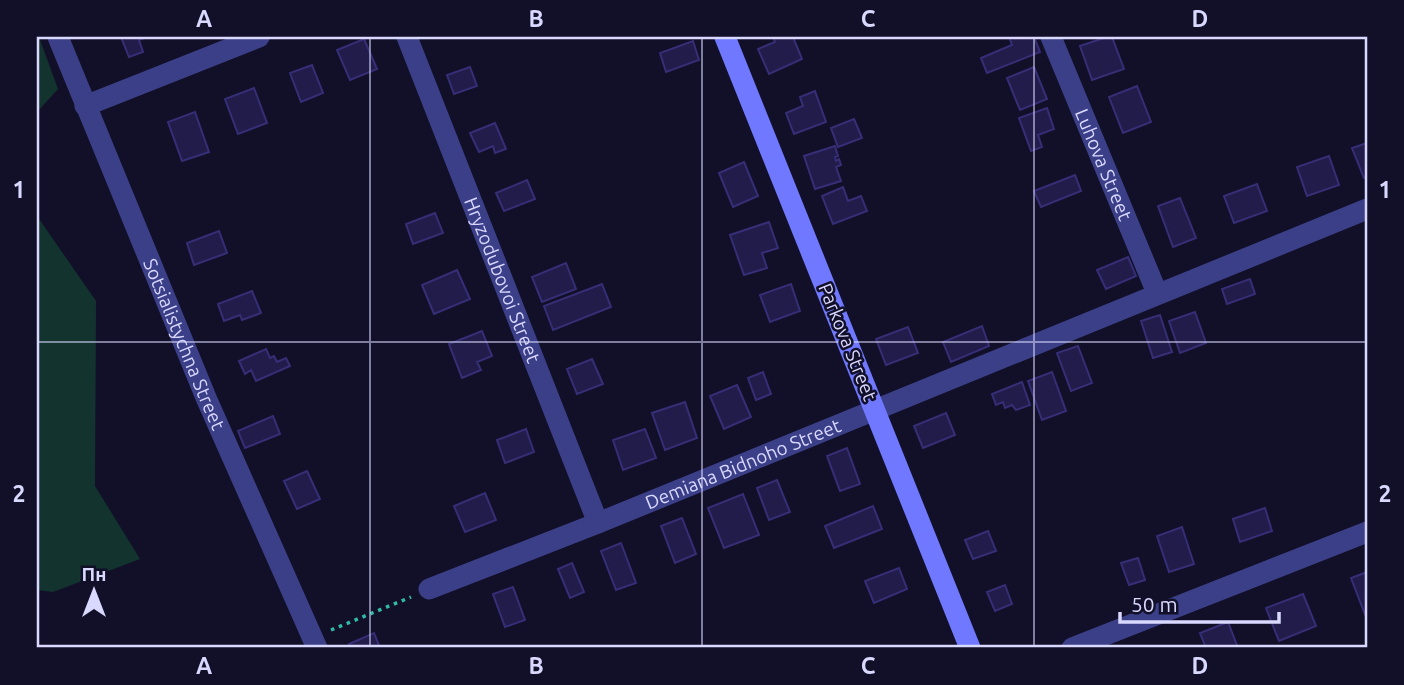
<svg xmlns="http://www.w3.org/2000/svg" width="1404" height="685" font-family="Ubuntu,sans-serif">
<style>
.green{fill:#13332f}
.building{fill:#221c4a;stroke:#362e76;stroke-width:2}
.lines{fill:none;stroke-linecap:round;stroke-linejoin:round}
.path{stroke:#30bba7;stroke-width:3.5;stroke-dasharray:3.5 5;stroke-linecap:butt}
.street{stroke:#3b3f88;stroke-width:21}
.secondary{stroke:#6f78ff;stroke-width:21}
.grid{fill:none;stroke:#d9d8ff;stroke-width:2;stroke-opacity:0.55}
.labels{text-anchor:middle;stroke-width:5;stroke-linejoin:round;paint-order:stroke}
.street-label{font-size:19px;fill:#d9d8ff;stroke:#121029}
.neatline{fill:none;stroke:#d9d8ff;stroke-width:2.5}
.grid-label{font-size:23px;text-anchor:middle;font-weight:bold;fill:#d9d8ff}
</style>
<rect width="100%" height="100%" fill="#121029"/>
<path class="green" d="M37,37h2l19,52 -21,23z
M37,216l59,85 -1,185 45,73 -87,33 -16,-2z"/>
<path class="building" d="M121,37h26l-8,3 4,12 -14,5z
M773,37h20l9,22 -33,15 -11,-25 17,-7z
M1009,37h25l6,15 -53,21 -6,-15 31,-13z
M1107,37h5l12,32 -32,11 -12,-34z
M364,39l13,30 -27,11 -13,-30z
M693,41l6,19 -33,12 -6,-19z
M312,65l11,28 -22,9 -11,-29z
M470,67l7,19 -23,8 -7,-19z
M1034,67l13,32 -27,11 -13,-32z
M1137,86l14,36 -28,11 -14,-36z
M254,88l13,35 -29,11 -13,-35z
M815,91l11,31 -32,12 -8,-21 17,-7 -3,-9z
M1047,108l7,21 -16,6 4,12 -11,4 -12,-33z
M195,112l14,40 -27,9 -14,-39z
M854,119l8,19 -24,9 -7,-19z
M495,123l11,26 -11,4 -2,-7 -14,6 -9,-19z
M1367,143v34l-3,1 -12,-30z
M835,146l3,10 -3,1 1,4 3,-2 2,6 -5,2 5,14 -26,8 -11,-33z
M1329,156l10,29 -32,11 -10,-29z
M744,162l14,34 -25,11 -14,-34z
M1075,175l6,16 -40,16 -7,-16z
M527,180l8,19 -31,12 -8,-18z
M1257,184l10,27 -33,12 -10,-27z
M843,187l5,14 13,-5 6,15 -34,13 -11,-28z
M1180,198l16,40 -23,9 -15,-41z
M435,213l8,20 -30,11 -7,-20z
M769,222l9,26 -16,5 5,15 -23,7 -14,-40z
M219,231l8,22 -33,12 -7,-22z
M1128,257l8,19 -30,13 -9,-19z
M566,263l10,26 -34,13 -10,-25z
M457,270l13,29 -36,15 -12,-29z
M1250,279l5,15 -28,10 -5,-15z
M602,284l9,23 -58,23 -9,-24z
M791,284l9,27 -30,11 -10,-27z
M252,291l9,22 -19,7 -2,-5 -16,6 -6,-17z
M1195,312l11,31 -26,10 -11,-32z
M1160,315l12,37 -19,6 -12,-37z
M982,326l7,20 -38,16 -8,-20z
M908,327l10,26 -32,12 -10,-26z
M482,331l10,25 -15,6 4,8 -19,8 -13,-34z
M1078,346l14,37 -21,8 -14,-38z
M266,349l4,9 4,-2 3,6 9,-4 4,8 -34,15 -5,-11 -6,4 -6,-13z
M592,359l11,25 -26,10 -10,-25z
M763,372l8,22 -15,6 -8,-22z
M1052,372l14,39 -24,9 -14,-39z
M1022,382l8,23 -14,5 -4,-5 -7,3 -2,-6 -7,3 -4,-11z
M737,385l14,32 -27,12 -14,-33z
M685,402l12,36 -32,12 -13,-37z
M946,413l9,22 -32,13 -9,-22z
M273,416l7,18 -35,14 -7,-17z
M526,429l8,23 -29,11 -8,-23z
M645,429l11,29 -33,12 -10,-30z
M847,448l13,36 -20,7 -13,-35z
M307,471l13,28 -23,10 -13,-28z
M777,480l13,32 -21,8 -12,-32z
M485,493l11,27 -31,12 -11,-26z
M743,494l16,41 -35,13 -16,-40z
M873,506l9,23 -48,19 -9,-22z
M1265,508l7,23 -32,11 -7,-23z
M682,518l14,36 -21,9 -14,-37z
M1182,527l12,37 -25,8 -12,-36z
M988,531l8,20 -23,8 -8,-19z
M621,543l15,40 -20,7 -15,-39z
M1138,558l7,22 -16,5 -8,-22z
M572,563l12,29 -14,6 -12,-29z
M899,568l8,21 -33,14 -9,-22z
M1367,572v45h-1l-15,-39z
M1005,585l7,19 -17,7 -8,-19z
M513,587l12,33 -20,7 -12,-33z
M1303,594l13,32 -37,15 -13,-33z
M1228,622l10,26h-32l-6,-15z
M374,633l6,15h-29l-2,-4z"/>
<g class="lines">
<path class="path" d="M331,630l80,-33"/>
<g class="street">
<path id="s1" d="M58,37l149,363 110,248"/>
<path id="s2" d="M407,37l191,486"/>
<path id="s3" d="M1051,37l106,256"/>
<path d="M85,106l174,-69"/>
<path id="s4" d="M429,589l169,-66 769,-314"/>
<path d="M1072,648l295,-116"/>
</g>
<path class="secondary" d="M725,37l245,611"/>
</g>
<path class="grid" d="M370,37v611M702,37v611M1034,37v611M37,342h1330"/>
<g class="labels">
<g class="street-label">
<text dy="7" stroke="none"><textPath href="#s3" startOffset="138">Luhova Street</textPath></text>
<text dy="7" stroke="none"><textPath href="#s2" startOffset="261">Hryzodubovoi Street</textPath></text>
<text transform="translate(848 342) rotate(68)" y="7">Parkova Street</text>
<text dy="7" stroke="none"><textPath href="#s1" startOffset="332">Sotsialistychna Street</textPath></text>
<text dy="7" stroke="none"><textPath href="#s4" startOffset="338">Demiana Bidnoho Street</textPath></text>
</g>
</g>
<rect width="1404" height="685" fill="none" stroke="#121029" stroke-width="77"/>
<g transform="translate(94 591)" stroke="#121029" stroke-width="5" paint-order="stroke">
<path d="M0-5L12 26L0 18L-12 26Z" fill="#d9d8ff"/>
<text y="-10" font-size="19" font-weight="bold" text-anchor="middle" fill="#d9d8ff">Пн</text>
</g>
<path d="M1120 612v10h159v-10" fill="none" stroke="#d9d8ff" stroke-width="3.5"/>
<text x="1131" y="612" font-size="21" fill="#d9d8ff" stroke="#121029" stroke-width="5" paint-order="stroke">50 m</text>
<rect x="38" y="38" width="1328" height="608" class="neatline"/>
<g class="grid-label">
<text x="204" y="27">A</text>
<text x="536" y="27">B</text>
<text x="868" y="27">C</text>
<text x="1200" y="27">D</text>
<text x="19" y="198">1</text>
<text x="1385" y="198">1</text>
<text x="19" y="502">2</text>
<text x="1385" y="502">2</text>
<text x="204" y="674">A</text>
<text x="536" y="674">B</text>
<text x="868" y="674">C</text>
<text x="1200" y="674">D</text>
</g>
</svg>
